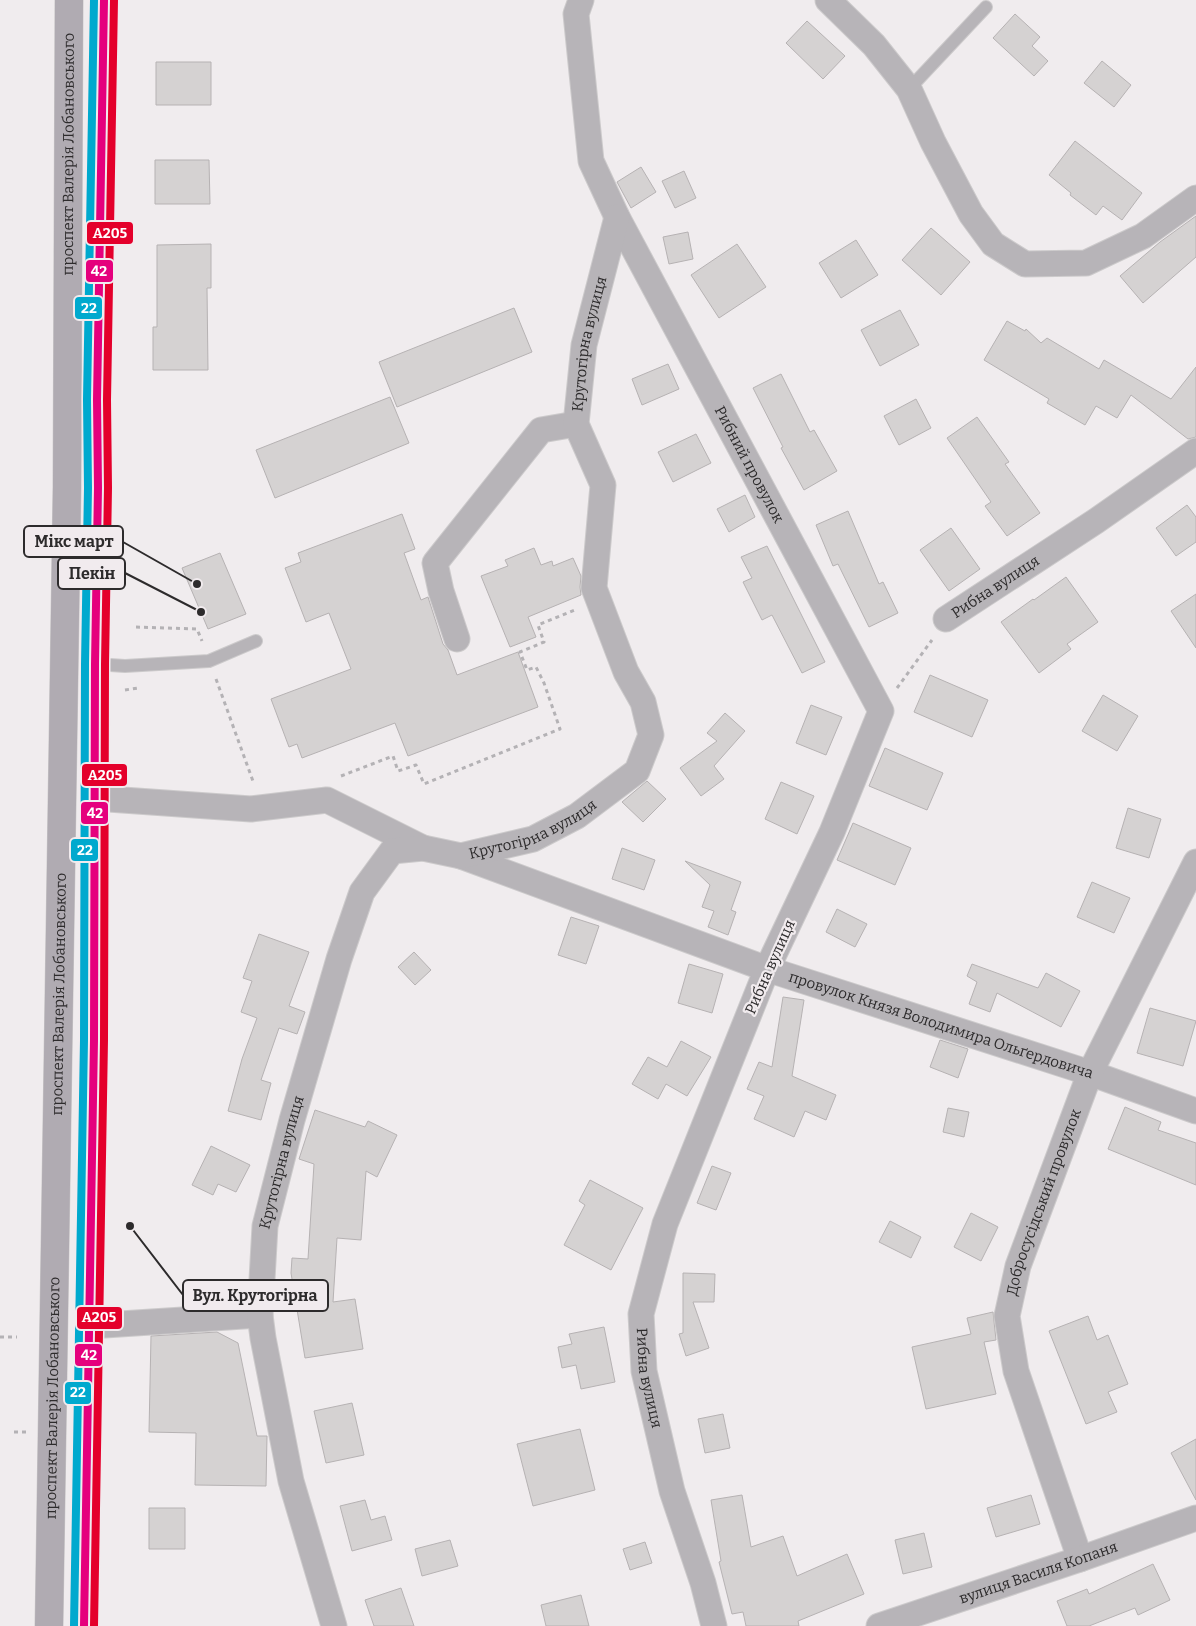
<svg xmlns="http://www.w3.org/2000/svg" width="1196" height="1626" font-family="Bitter,serif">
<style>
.building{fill:#d5d2d2;stroke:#b6b2b3}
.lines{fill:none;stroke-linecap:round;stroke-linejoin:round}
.lane-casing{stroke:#cccacb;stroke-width:14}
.street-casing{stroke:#cccacb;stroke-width:27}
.primary-casing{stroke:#cccacb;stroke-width:29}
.path{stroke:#b4b2b5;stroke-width:3;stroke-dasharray:4 4;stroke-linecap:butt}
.lane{stroke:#b7b4b8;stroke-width:12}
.street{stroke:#b7b4b8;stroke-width:25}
.primary{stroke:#b0abb2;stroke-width:28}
.bus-1-casing{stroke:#f1ebee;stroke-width:11}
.bus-2-casing{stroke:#f1ebee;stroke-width:11}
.bus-3-casing{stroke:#f1ebee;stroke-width:11}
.bus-1{stroke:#e5007d;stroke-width:8}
.bus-2{stroke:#e4002b;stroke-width:8}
.bus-3{stroke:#00a9ce;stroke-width:8}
.labels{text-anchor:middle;stroke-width:4.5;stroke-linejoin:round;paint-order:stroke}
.street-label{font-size:15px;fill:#2d2b2c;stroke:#f1ebee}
.leader{fill:none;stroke:#2d2b2c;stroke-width:2}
.callout-dot{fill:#2d2b2c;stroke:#f1ebee;stroke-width:2}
.callout{fill:#f1ebee;stroke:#2d2b2c;stroke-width:2}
.callout-label{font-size:16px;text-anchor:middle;font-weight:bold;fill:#2d2b2c}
.line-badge{stroke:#f1ebee;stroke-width:2}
.badge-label{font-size:14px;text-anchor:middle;font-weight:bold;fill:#fff}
</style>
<rect width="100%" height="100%" fill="#f0ecee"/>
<path class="building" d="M1015,14l25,23 -8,9 16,15 -14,15 -41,-38z
M807,21l38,35 -22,23 -37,-36z
M1102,61l29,24 -17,22 -30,-24z
M156,62h55v43h-55z
M1075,141l67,52 -20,27 -19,-14 -7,9 -26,-20 1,-2 -22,-18z
M155,160h54l1,44h-55z
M641,167l15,25 -25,16 -14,-26z
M684,171l12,27 -21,10 -13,-27z
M1196,216v41l-53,46 -23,-27 40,-34z
M931,228l39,34 -29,33 -39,-35z
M688,232l5,27 -24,5 -6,-27z
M856,240l22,35 -37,23 -22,-35z
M211,244v44h-4l1,82h-55v-43h4v-82z
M737,244l29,43 -47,31 -28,-43z
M514,308l18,44 -135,55 -18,-45z
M900,310l19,35 -39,21 -19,-36z
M1007,321l18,10 1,-2 15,14 6,-5 52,31 5,-9 67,39 25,-32v70l-8,2 -57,-44 -14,23 -21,-12 -11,19 -38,-22 2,-4 -65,-39z
M668,364l11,25 -37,16 -10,-26z
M781,374l29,58 4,-2 23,41 -33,19 -23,-42 2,-1 -30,-59z
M390,397l19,46 -134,55 -19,-48z
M916,399l15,29 -32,17 -15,-29z
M977,417l32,45 -4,2 35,49 -33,23 -22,-30 6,-4 -44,-64z
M696,434l15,29 -38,19 -15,-30z
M745,495l10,22 -26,15 -12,-23z
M1187,505l9,12v25l-20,14 -20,-28z
M848,511l31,73 4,-2 15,31 -29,14 -31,-63 -5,2 -17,-41z
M402,514l13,35 -11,4 17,47 7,-3 15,47 5,6 9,25 61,-23 20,55 -130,49 -13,-33 -93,35 -5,-14 -8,3 -18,-48 80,-30 -22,-56 -23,9 -21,-54 16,-6 -3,-9z
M951,528l29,41 -31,22 -29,-41z
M767,546l58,116 -23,11 -30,-58 -10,5 -19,-38 9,-4 -11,-21z
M534,548l7,17 11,-4 1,5 20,-8 8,18 -1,11 1,8 -53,22 8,20 -26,10 -29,-71 27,-10 -3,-6z
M220,553l26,61 -38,15 -26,-61z
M1066,577l32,45 -31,22 4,5 -32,24 -38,-51 32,-23 1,1z
M1196,594v54l-25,-37z
M930,675l58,25 -16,37 -58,-25z
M1103,695l35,21 -21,35 -35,-20z
M811,705l31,12 -16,38 -30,-12z
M725,713l20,18 -31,35 10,13 -23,17 -21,-28 37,-27 -10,-8z
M885,748l58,25 -16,37 -58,-24z
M647,781l19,18 -23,23 -21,-20z
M781,782l33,14 -17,38 -32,-15z
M1128,808l33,11 -12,39 -33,-10z
M853,823l58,25 -16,37 -58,-25z
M622,848l33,12 -11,30 -32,-11z
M685,861l56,21 -10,28 5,2 -8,23 -20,-8 6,-16 -12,-4 8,-22z
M1092,882l38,16 -16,35 -37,-16z
M837,909l30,15 -12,23 -29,-15z
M571,917l28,9 -13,38 -28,-9z
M259,934l50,18 -20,54 16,6 -8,22 -18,-6 -18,52 10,3 -10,37 -33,-9 14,-52 15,-41 -16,-6 11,-31 -9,-3z
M414,952l17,18 -16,15 -17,-18z
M689,964l34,10 -11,39 -34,-10z
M972,964l66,24 8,-15 34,18 -19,36 -64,-34 -7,19 -21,-8 8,-22 -10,-6z
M783,997l21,3 -12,76 44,19 -10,25 -21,-9 -11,26 -40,-18 10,-23 -17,-7 12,-27 13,5z
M1150,1008l46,13 -13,45 -46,-13z
M940,1040l28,9 -10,29 -28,-11z
M681,1041l30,16 -24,39 -21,-12 -8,15 -26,-15 16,-27 19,10z
M1125,1107l36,15 -3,8 38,13v42l-88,-36z
M948,1108l21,4 -5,25 -21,-5z
M315,1110l50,17 3,-6 29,14 -20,42 -11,-6 -5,69 -24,-2 -4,64 22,-3 8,50 -58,9 -14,-85 1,-15 16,1 6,-95 -15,-5z
M211,1146l39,19 -14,27 -18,-8 -5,11 -21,-10z
M712,1166l19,7 -15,37 -19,-7z
M590,1180l53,28 -32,62 -47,-25 21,-40 -6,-4z
M971,1213l27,14 -17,34 -27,-14z
M890,1221l31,16 -10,21 -32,-16z
M683,1273l32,1 -1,28h-21l16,46 -23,8 -7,-22 4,-1z
M993,1312l3,28 -12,2 12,52 -70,15 -14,-62 59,-13 -4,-16z
M1088,1316l9,24 11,-5 20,49 -20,8 9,20 -31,12 -37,-93z
M604,1327l11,55 -34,7 -5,-24 -14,3 -4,-21 14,-3 -3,-10z
M217,1332l21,11 19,93h10l-1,50 -71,-1 1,-52 -47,-1 2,-96z
M352,1403l12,52 -38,8 -12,-52z
M723,1414l7,34 -25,5 -7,-34z
M580,1429l15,61 -62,16 -16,-62z
M1196,1439v61l-25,-47z
M742,1495l9,52 32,-11 14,40 50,-22 17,40 -66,27 1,5h-53l-3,-14 -11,2 -13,-52 2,-1 -10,-61z
M1031,1495l9,29 -44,13 -9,-29z
M365,1500l6,20 14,-4 7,24 -40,11 -12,-45z
M149,1508h36v41h-36z
M924,1533l8,34 -29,7 -8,-34z
M450,1540l8,26 -36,10 -7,-27z
M645,1542l7,21 -22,7 -7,-21z
M1153,1564l17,36 -32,15 -3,-7 -46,18h-22l-10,-25 30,-12 2,5z
M401,1588l13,38h-40l-9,-26z
M581,1595l8,31h-43l-5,-21z"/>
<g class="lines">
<defs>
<path id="lane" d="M909,89l77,-82
M95,664l30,2 84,-5 47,-20"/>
<g id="street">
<path id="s1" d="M581,0l-5,14 15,147 26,56 264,494 -49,121 -65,137 -102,255 -24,90 3,57 28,120 31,92 11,43"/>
<path d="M828,0l46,45 35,44 24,53 38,72 22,30 32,20 61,-1 57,-27 53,-38"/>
<path id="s2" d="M946,619l150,-98 100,-70"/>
<path d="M457,639l-16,-48 -6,-28 106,-133 35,-6"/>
<path d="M94,798l157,11 76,-9 96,48"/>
<path id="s3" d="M461,856l306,113 323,104 106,38"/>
<path d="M89,1326l171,-11"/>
<path id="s4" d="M1080,1559l-64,-188 -9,-55 11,-50 72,-193 106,-211"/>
<path id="s5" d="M334,1626l-43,-145 -28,-143 -3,-23 5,-89 27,-106 47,-161 23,-67 30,-41 31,-3 38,8 72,-17 44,-23 60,-45 14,-36 -8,-33 -17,-30 -32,-84 9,-103 -27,-61 8,-79 33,-128"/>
<path id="s6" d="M879,1626l201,-67 116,-41"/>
</g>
<g id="primary">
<path id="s7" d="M49,1626l18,-1139 2,-487"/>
<path d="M84,1626l10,-586 1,-376 3,-176 -1,-88 7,-400"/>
</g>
</defs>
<use href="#lane" class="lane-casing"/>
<use href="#street" class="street-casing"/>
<use href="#primary" class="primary-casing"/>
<path class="path" d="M136,627l61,2 5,12
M216,679l38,105
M897,688l35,-48
M125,690l13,-2
M341,776l52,-20 5,15 18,-6 8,19 136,-55 -16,-46 -8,-16 -9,3 -7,-18 24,-10 -6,-17 37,-15
M0,1337h17
M14,1432h12"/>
<use href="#lane" class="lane"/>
<use href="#street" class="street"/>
<use href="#primary" class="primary"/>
<defs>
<path id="bus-1" d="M84,1626l10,-586 1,-376 3,-176 -1,-88 7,-400"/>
<path id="bus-2" d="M94,1626l10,-586 1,-376 3,-176 -1,-88 7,-400"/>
<path id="bus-3" d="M74,1626l10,-586 1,-376 3,-176 -1,-88 7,-400"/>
</defs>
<use href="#bus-1" class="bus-1-casing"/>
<use href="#bus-2" class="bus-2-casing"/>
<use href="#bus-3" class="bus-3-casing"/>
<use href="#bus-1" class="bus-1"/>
<use href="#bus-2" class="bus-2"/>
<use href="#bus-3" class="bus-3"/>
</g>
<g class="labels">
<g class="street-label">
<text dy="5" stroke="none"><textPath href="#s7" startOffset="1472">проспект Валерія Лобановського</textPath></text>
<text dy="5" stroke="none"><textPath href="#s5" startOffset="1525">Крутогірна вулиця</textPath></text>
<text dy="5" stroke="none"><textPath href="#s1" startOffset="505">Рибний провулок</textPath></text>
<text dy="5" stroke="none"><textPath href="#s2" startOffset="59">Рибна вулиця</textPath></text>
<text dy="5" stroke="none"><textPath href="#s5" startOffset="955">Крутогірна вулиця</textPath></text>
<text transform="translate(770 967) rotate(-66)" y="5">Рибна вулиця</text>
<text dy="5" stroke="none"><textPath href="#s7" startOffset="632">проспект Валерія Лобановського</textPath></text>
<text dy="5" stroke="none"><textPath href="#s3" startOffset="509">провулок Князя Володимира Ольґердовича</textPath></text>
<text dy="5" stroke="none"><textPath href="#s5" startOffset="475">Крутогірна вулиця</textPath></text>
<text dy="5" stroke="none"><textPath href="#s4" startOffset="374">Добросусідський провулок</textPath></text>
<text dy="5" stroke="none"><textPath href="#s1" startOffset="1499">Рибна вулиця</textPath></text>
<text dy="5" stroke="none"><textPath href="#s7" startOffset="228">проспект Валерія Лобановського</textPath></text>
<text dy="5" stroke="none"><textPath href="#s6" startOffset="168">вулиця Василя Копаня</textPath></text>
</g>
</g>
<path class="leader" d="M197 584L123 542M201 612L125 573M130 1226L183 1295"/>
<g class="callout-dot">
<circle cx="197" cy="584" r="5"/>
<circle cx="201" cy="612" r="5"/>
<circle cx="130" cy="1226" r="5"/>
</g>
<g class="callout">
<rect x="24" y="526" width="99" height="31" rx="5"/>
<rect x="58" y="558" width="67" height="31" rx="5"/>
<rect x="183" y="1280" width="145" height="31" rx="5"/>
</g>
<g class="callout-label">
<text x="74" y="547">Мікс март</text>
<text x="92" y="579">Пекін</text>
<text x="255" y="1301">Вул. Крутогірна</text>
</g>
<g class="line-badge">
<rect x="86" y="221" width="48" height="24" rx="5" fill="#e4002b"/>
<rect x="85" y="259" width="29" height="24" rx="5" fill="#e5007d"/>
<rect x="74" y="296" width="29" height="24" rx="5" fill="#00a9ce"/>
<rect x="81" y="763" width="47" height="24" rx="5" fill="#e4002b"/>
<rect x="80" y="801" width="29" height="24" rx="5" fill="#e5007d"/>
<rect x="70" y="838" width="29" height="24" rx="5" fill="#00a9ce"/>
<rect x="76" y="1306" width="47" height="24" rx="5" fill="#e4002b"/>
<rect x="74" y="1343" width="29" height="24" rx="5" fill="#e5007d"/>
<rect x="64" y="1381" width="28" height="24" rx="5" fill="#00a9ce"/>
</g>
<g class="badge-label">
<text x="110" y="238">А205</text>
<text x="99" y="276">42</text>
<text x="89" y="313">22</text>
<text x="105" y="780">А205</text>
<text x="95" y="818">42</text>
<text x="85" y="855">22</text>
<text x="99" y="1322">А205</text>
<text x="89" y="1360">42</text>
<text x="78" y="1397">22</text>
</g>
</svg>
